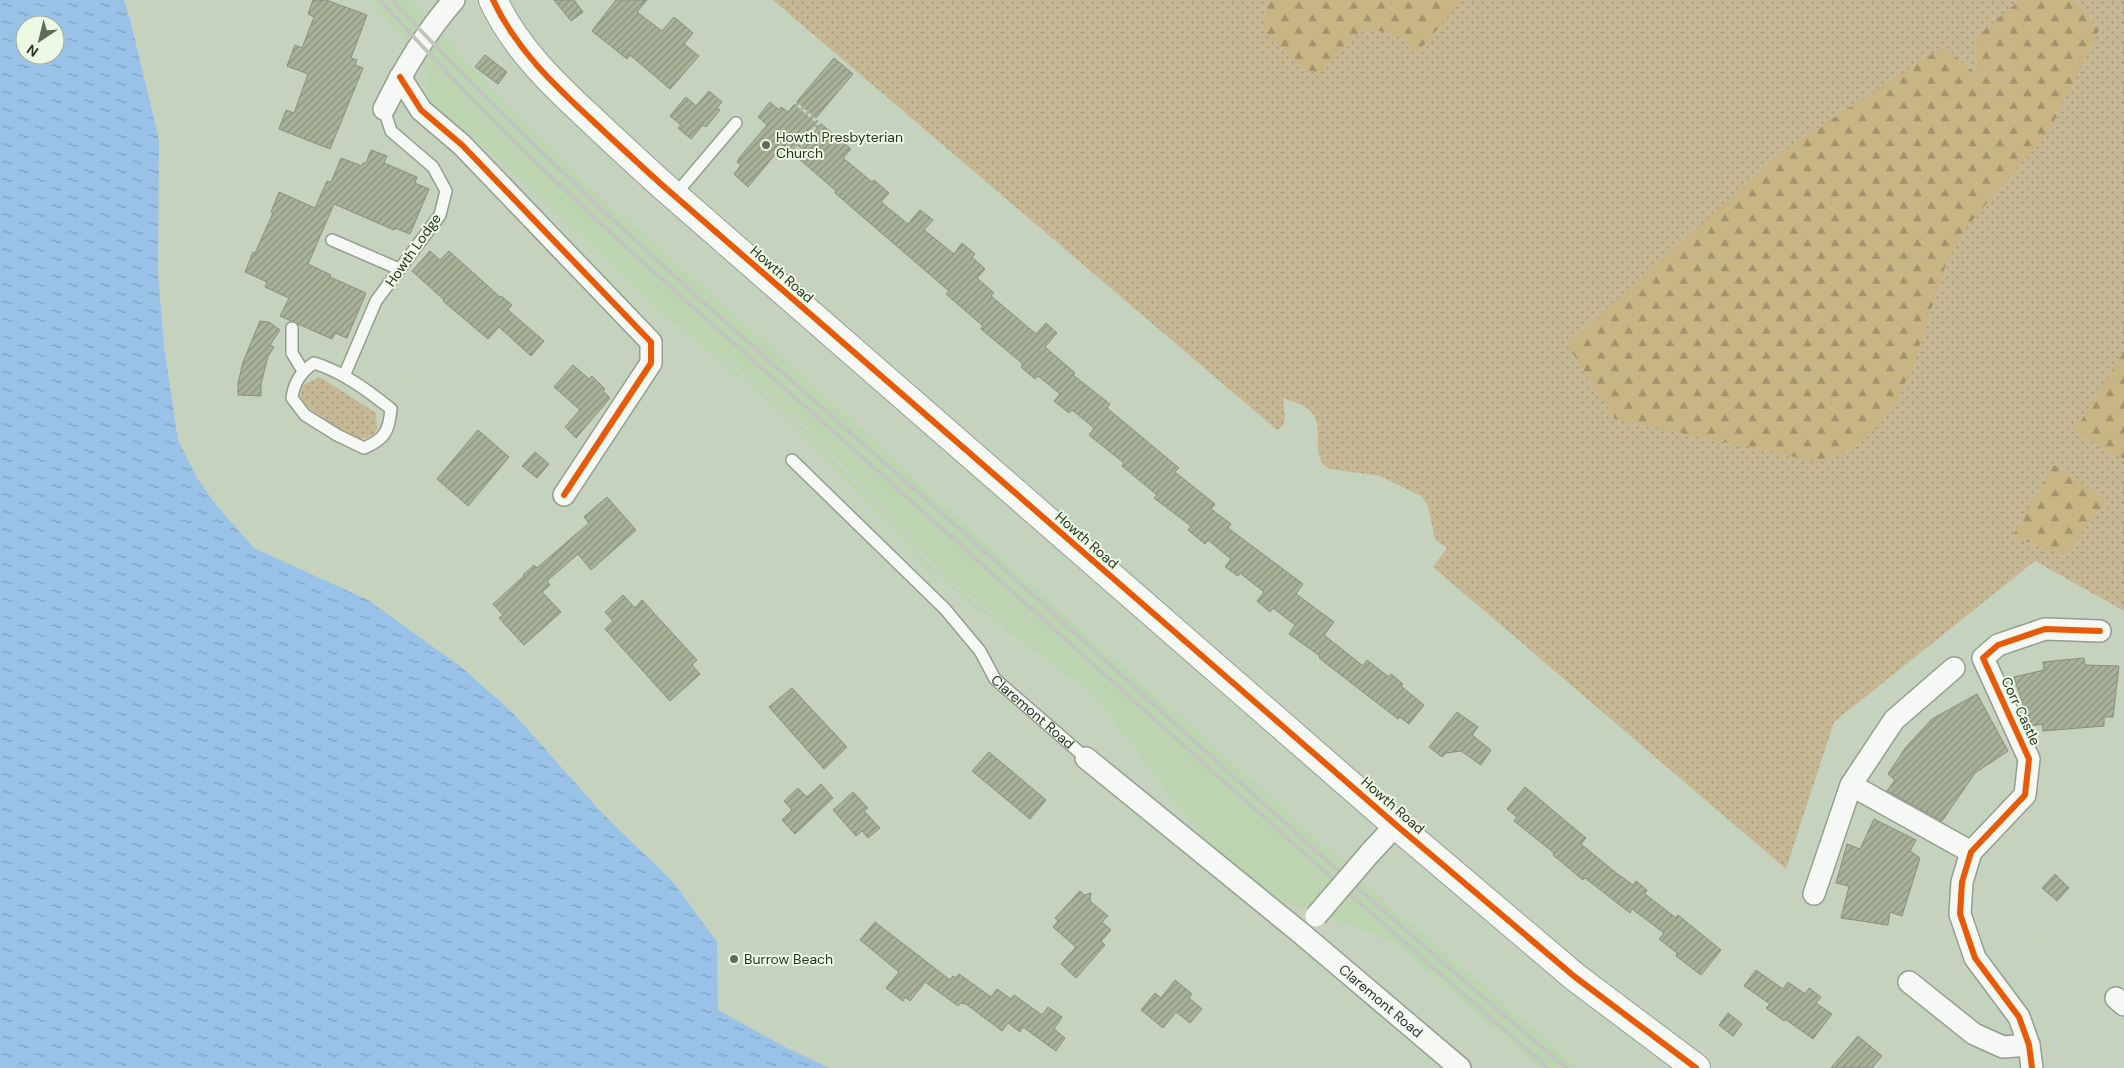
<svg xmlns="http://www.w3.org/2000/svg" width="2124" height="1068" font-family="'DM Sans',sans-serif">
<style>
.built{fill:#bdd4b1}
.grass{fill:url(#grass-dots)}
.forest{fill:url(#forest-firs)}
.water{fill:url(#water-ripples);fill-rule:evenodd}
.building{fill:url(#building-hatch);stroke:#888f7e}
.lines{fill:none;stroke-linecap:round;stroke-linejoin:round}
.service-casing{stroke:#939e8d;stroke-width:14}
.minor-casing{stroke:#939e8d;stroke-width:24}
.secondary-casing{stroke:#939e8d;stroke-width:30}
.path{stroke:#cbcfc9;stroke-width:3;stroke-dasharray:4 2.5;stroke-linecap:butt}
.service{stroke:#f6f8f5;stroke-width:11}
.minor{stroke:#f6f8f5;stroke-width:21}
.secondary{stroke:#f6f8f5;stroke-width:28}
.rail{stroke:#c1c5be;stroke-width:4}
.minor-bridge-casing{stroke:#939e8d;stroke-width:24;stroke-linecap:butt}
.minor-bridge{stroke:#f6f8f5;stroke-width:21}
.cycleway-casing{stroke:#ebf9e4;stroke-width:9}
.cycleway{stroke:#e8590c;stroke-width:6}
.poi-dot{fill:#606c5a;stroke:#ebf9e4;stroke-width:2}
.labels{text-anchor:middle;stroke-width:4;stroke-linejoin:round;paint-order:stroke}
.poi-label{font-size:14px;fill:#2a3424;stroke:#ebf9e4;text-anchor:start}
.street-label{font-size:14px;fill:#2a3424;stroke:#ebf9e4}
</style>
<defs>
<pattern id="grass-dots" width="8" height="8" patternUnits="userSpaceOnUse" patternTransform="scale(1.25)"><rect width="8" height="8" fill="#c6b894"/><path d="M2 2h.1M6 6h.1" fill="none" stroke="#a19679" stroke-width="1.8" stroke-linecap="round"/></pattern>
<pattern id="forest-firs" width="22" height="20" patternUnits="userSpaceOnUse" patternTransform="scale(1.25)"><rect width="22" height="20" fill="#c9b484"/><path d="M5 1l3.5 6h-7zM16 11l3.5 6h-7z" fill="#a3936c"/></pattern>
<pattern id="water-ripples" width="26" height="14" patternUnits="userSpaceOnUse" patternTransform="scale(1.25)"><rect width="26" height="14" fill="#9ac2e9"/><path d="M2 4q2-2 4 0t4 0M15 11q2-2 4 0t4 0" fill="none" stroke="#7e9ebd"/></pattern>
<pattern id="building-hatch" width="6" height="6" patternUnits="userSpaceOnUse" patternTransform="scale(1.25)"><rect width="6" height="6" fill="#a9b198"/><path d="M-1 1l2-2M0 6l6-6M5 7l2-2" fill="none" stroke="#8a917c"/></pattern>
</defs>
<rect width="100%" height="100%" fill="#c5d3be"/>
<path class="built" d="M370,0h42l82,92 88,88 190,168 315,287 156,137 152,138 184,158h-40l-144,-125 -84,-33 -40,-10 -57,-47 -122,-160 -125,-91 -45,-40 -132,-141 -133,-113 -153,-145 -74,-58 -6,-33 4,-7z"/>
<path class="grass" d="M773,0h1351v611l-89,-50 -201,161 -48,147 -353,-302 14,-19 -12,-8 -7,-34 -7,-10 -41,-20 -50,-7c-23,-11 -3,-39 -19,-57 -7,-8 -19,-10 -28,-14l2,18 -2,10 -6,4z
M320,377l56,36 1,16 -4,6 -13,5c-14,-8 -55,-28 -59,-44 0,-3 1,-8 2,-11z"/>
<path class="forest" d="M1269,0h193l-44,52 -20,-17 -28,-6 -17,7 -35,39 -19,-10 -37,-36z
M2020,0h52l27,30 -50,101 -84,98 -18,32 -34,104 -16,36 -24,31 -24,18 -31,12 -203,-43 -48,-75 217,-194 159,-103 34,27 -1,-37z
M2124,351v108l-50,-27z
M2054,465l53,35 -42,54 -53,-17z"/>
<path class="water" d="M0,0h124l6,19 29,121 -1,132 6,75 14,93 19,38 19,27 38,43 114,52 93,67 52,46 89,100 72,70 43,59 1,68 67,37 45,21h-830zM25,25h30v30h-30z"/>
<path class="building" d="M313,0h13l41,15 -16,43 6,2 -2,5 8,3 -33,81 -51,-20 7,-19 8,3 14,-39 -21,-8 8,-21 7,3 12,-31 -6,-3z
M554,0h20l9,12 -12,9z
M616,0h31l-10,12 25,19 12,-14 19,16 -9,11 15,12 -29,33 -40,-34 -3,4 -35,-28z
M485,55l22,17 -9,12 -23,-17z
M834,58l19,16 -38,45 36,30 -8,9 29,24 2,-2 15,13 -8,9 27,22 12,-14 13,10 -9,10 30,24 8,-11 13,11 -3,3 13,12 -8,9 17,15 -3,3 45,38 10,-11 11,10 -12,14 30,26 -2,2 37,29 -3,4 72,60 -4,4 40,32 -4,5 20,15 -3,4 75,56 -7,10 38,28 -10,13 39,31 4,-6 22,17 2,-3 12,10 -2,2 23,19 -15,19 -9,-7 -2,2 -79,-61 1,-2 -31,-22 6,-9 -22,-17 -3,4 -13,-11 7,-9 -24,-19 -2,3 -13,-9 6,-8 -23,-19 -3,4 -17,-14 3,-4 -37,-28 3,-3 -35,-29 2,-3 -35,-28 5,-7 -22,-18 -3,3 -15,-12 6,-7 -22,-18 -3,3 -14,-12 2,-3 -42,-35 2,-3 -37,-32 3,-3 -114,-98 1,-2 -53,-46 -35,42 -14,-13 7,-9 -4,-3 3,-5 27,-32 -9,-8 12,-15 9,8 2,-3 7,5z
M709,91l13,11 -5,6 3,2 -14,17 -3,-2 -12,14 -13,-11 3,-3 -11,-9 16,-19 10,9z
M371,150l16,6 -3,7 33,14 -2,6 14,6 -19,45 -15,-6 -1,2 -60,-26 -26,60 23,11 -1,2 36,16 -19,45 -12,-5 -3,6 -52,-23 9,-18 -24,-11 2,-5 -22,-10 8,-20 2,1 18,-40 -2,-1 8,-20 36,16 12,-27 4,1 10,-24 21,8 1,-3h3z
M430,251l10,9 9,-9 51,46 1,-1 11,9 -4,5 36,31 -13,15 -32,-29 -11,12 -45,-38 1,-1 -32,-29z
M260,321l9,1 11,8 -10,15 4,2 -6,9 -7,28v12l-23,-1v-12l5,-21z
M573,365l16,14 3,-3 13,13 -2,2 7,7 -34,40 -11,-11 15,-17 -26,-23z
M478,430l31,27 -41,49 -31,-27z
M535,452l14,12 -12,14 -15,-12z
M607,497l29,33 -45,40 -13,-16 -31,27 3,4 -8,7 19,20 -37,33 -25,-27 4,-3 -10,-11 31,-28 -1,-1 11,-10 3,3 52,-45 -5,-6z
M623,595l12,13 7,-8 55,60 -5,5 8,9 -30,27 -65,-72 8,-8 -8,-9z
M2084,658l1,7 34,1 -6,51h-9v9l-61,5 -1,-7 -12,2 -16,-49 30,-7 -1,-8z
M792,688l55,59 -23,22 -55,-62z
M1977,694l31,57 -33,22 -33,48 -55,-30 8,-11 -7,-6 18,-27 26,-28z
M1457,712l21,15 -6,8 19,15 -10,15 -20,-14 -15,2 -4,4 -13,-10z
M989,752l57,48 -16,19 -58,-48z
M821,784l12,14 -38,36 -13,-14 10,-10 -8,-9 14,-13 9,9z
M1525,787l61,51 -5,6 34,28 18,13 3,-4 11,9 -2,4 31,24 2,-3 43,35 -20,25 -25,-19 1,-3 -18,-14 5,-6 -32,-24 -2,4 -45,-35 -2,2 -30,-25 1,-2 -40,-32 3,-4 -10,-8z
M853,792l15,16 -4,3 16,17 -12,10 -6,-7 -6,5 -23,-26z
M1874,819l42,21 -6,11 10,7 -18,58 -12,-4 -2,13 -47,-7 8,-32 -13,-3 11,-39 13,5z
M2055,874l14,14 -12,13 -15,-13z
M1080,891l4,4 7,-2 -1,8 18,15 -6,6 9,8 -10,11 4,4 -29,33 -15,-14 15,-17 -23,-20 5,-6 -3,-3z
M875,922l75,58 3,-4 3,2 3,-4 32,23 6,-8 14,10 3,-4 28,20 6,-8 14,10 -8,12 11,9 -9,13 -33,-24 -3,5 -12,-9 -6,8 -36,-27 -5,-1 -3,3 -33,-24 -15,19 -5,-4 -2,4 -17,-13 13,-16 -39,-32z
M1756,970l27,19 5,-7 17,12 4,-6 12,9 -5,6 16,11 -19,25 -28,-20 -1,2 -18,-13 4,-4 -26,-18z
M1175,980l17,14 -3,4 13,11 -12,14 -14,-11 -13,16 -22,-18 14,-17 6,5z
M1728,1013l14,11 -9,12 -14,-11z
M1858,1036l24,20 -10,12h-41z"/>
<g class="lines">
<defs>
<g id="service">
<path d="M674,196l62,-73"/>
<path d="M332,240l67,29"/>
<path d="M292,328v25l11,18"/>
<path d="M314,363c29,9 53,27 77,46 -2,22 -6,30 -27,39l-27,-13 -32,-20 -13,-17c2,-16 9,-26 22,-35z"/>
<path d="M344,376l32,-75 64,-86 6,-24 -13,-24 -42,-36 -7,-22"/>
<path id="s1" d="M792,460l153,149 35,42 15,28 91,79"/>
</g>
<g id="minor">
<path d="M400,77l21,33 41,35 189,197v21l-87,132"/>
<path d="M384,109c19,-39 41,-76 70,-109"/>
<path id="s2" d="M1086,758l216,176 158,134"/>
<path d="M1851,785l120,67"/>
<path d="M1370,853l26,-28"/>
<path d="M1814,894l37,-109 43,-65 60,-52"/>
<path d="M1909,982l65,52 29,13 26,-2"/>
<path d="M2116,998l8,7"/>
<path d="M2032,1068l-3,-23 -10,-28 -44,-59 -15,-44 2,-32 9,-30 54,-57 4,-36 -46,-101 15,-13 47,-16 55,2"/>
</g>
<path id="secondary" d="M493,0c23,49 61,85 100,121 22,21 45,42 68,63l735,641 179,152 121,91"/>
</defs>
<use href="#service" class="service-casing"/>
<use href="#minor" class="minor-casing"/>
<use href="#secondary" class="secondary-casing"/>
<path class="path" d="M737,219l82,-96 -25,-21
M670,357l25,-7 31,9 83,72 124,134 19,18 48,37 11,38 -2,14
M272,406l-11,15 -3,9 45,53 23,-1 13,6 6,12 10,7 45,-4 11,-14 1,-19 13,-25 4,-17 -6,-43 -6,-10 -30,-20 -12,-14
M311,517l4,-7 14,-54
M2047,771c15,23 12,47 9,73 8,3 18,6 24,12 18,17 22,42 7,62 -6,7 -15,15 -25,16 -11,1 -23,-4 -34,-8 -14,40 14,59 24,95 5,15 6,32 8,47
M2028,926l-6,-9 -7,4 -16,-25 12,-10 4,-13 8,-12 13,-8 20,-9"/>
<use href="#service" class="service"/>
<use href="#minor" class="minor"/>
<use href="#secondary" class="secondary"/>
<path class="rail" d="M380,0c55,61 112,121 171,177 113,108 233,209 349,314 216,193 429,387 648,577
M392,0c177,191 377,360 572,533 200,179 396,363 603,535"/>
<defs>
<path id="minor-bridge" d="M1316,916l54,-63"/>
</defs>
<use href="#minor-bridge" class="minor-bridge-casing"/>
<use href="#minor-bridge" class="minor-bridge"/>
<defs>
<path id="cycleway" d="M493,0c23,49 61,85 100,121 22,21 45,42 68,63l735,641 179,152 121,91
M400,77l21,33 41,35 189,197v21l-87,132
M2032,1068l-3,-23 -10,-28 -44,-59 -15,-44 2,-32 9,-30 54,-57 4,-36 -46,-101 15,-13 47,-16 55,2"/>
</defs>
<use href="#cycleway" class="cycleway-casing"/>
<use href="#cycleway" class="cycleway"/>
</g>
<g class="poi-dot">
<circle cx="766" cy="145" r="5"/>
<circle cx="734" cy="959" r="5"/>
</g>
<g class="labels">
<g class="poi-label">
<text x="776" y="142">Howth Presbyterian<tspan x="776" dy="16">Church</tspan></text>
<text x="744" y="964">Burrow Beach</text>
</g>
<g class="street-label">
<text transform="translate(413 250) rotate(-55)" y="5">Howth Lodge</text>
<text transform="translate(782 274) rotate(41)" y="5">Howth Road</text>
<text transform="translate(1087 540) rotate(41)" y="5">Howth Road</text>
<text dy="5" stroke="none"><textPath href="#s1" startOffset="350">Claremont Road</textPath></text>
<text transform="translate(2021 711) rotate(65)" y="5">Corr Castle</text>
<text transform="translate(1393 805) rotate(41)" y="5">Howth Road</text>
<text dy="5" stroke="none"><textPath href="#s2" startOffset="382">Claremont Road</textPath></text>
</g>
</g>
<g transform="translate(40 40) rotate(215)"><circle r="24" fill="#ebf9e4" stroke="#9eaa97"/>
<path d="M0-4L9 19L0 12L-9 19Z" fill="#606c5a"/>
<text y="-8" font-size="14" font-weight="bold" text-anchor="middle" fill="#2a3424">N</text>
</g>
</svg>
